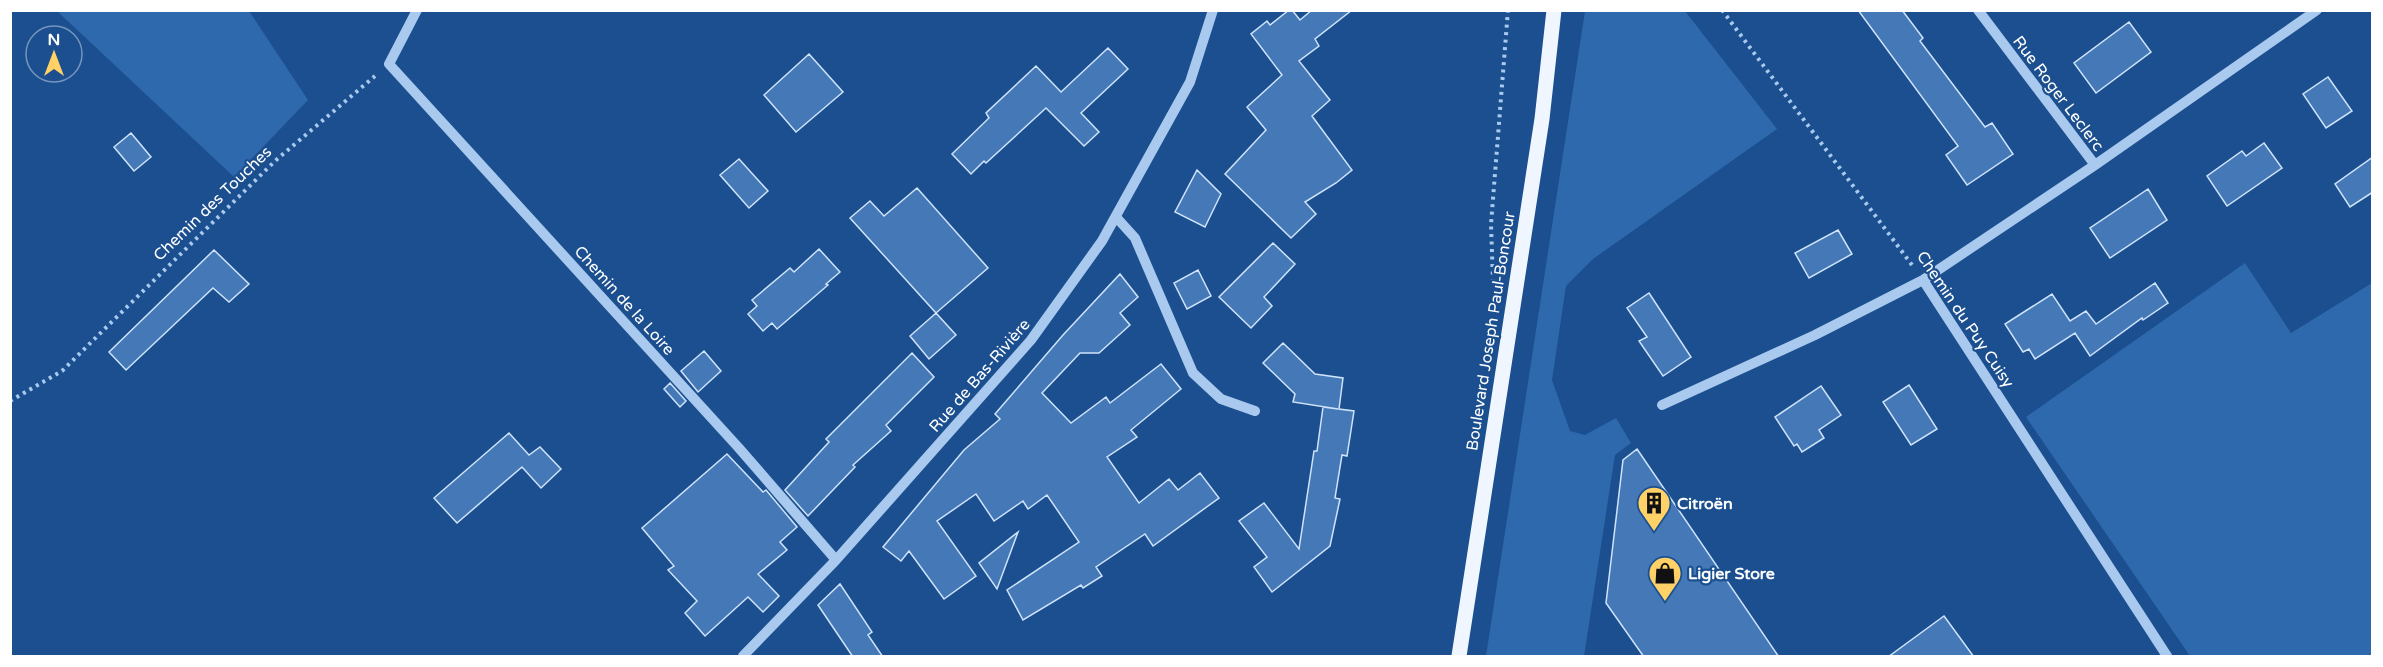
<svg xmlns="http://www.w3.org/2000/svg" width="2383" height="667" font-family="'Varela Round',sans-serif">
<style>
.green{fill:#2e69ad}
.building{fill:#4478b7;stroke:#cfe3fa;stroke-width:1.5}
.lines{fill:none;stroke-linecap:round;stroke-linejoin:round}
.path{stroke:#a9c9ee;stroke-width:4;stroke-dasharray:3 4.5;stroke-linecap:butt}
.minor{stroke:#a9c9ee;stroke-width:10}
.major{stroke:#f0f6ff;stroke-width:15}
.labels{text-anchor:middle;stroke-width:4.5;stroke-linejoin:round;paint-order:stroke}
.street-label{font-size:16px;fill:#fff;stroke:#1b4f8f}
.poi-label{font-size:16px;font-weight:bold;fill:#fff;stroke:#1b4f8f;text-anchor:start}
</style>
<rect width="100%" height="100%" fill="#1b4f8f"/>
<path class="green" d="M57,11h192l59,89 -74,77z
M1585,11h100l92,118 -184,130 -27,27 -14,94 18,51 15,4 31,-17 15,25 -16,12 -31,201h-98z
M2245,263l46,70 81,-50v373h-182l-164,-239z"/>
<path class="building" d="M1289,10h3l8,10 12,-10h40l-37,29 4,7 -20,15 31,39 -18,16 40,54 -16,13 -31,19 11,12 -25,24 -66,-64 41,-44 -19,-23 35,-32 -31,-41 16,-13 3,4z
M1858,10h44l21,28 -3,3 65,86 7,-4 21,31 -46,31 -21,-30 12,-9z
M2129,22l22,30 -55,41 -22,-30z
M1108,48l20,21 -47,44 18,19 -15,14 -38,-38 -60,55 -2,-2 -13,13 -19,-20 37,-36 -3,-5 50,-47 25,26z
M809,54l34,38 -47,40 -32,-37z
M2328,77l24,34 -26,17 -23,-34z
M131,133l20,24 -17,14 -20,-24z
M2264,143l18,25 -55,38 -20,-30 35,-25 4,5z
M2373,157v35l-23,15 -15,-23z
M739,159l29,32 -19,17 -29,-33z
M1197,170l24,24 -16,33 -30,-15z
M917,188l71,80 -52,45 20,22 -27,24 -19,-23 26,-23 -86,-95 20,-17 14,15z
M2148,189l19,31 -57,38 -20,-30z
M1838,230l14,24 -43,24 -14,-25z
M1273,243l22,21 -31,33 8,9 -21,22 -32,-31z
M819,249l21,23 -14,12 2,1 -51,44 -5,-6 -9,8 -15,-17 9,-8 -5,-6 38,-32 4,4z
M214,250l35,34 -20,18 -16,-14 -87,82 -17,-18z
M1198,270l13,26 -24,13 -13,-26z
M1120,274l18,23 -18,16 10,12 -31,28h-19l-38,40 29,30 35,-26 4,6 51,-39 20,25 -50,41 6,7 -30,20 32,46 30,-24 9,11 22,-17 19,25 -66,48 -8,-12 -49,33 6,9 -19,12 -2,-3 -58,35 -16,-30 72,-48 -32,-47 -19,14 -5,-8 -29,20 -18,-27 -39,27 39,55 -32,23 -35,-48 -8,10 -18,-14 81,-97 36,-31 -5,-5 68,-79z
M2155,283l13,20 -25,17 -1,-2 -52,38 -15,-23 -40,26 -6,-10 -6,3 -18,-28 47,-30 18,27 16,-10 10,13z
M1649,293l42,64 -28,19 -24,-35 8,-4 -20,-29z
M1283,343l32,31 28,4 -4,31 15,2 -7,45 -5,-1 -7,43 5,1 -10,47 -58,46 -18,-25 13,-10 -28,-36 25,-18 35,46 15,-98h3l6,-44 15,2 -45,-7 2,-8 -32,-31z
M704,351l17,20 -23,21 -17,-21z
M912,353l22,24 -48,48 5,6 -38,34 2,2 -47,49 -23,-26 44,-48 -3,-3z
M670,383l16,18 -6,6 -16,-18z
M1909,385l28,44 -26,16 -28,-43z
M1821,386l20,29 -22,15 5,8 -22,14 -5,-8 -3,2 -19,-29z
M509,433l20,22 11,-8 21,22 -20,19 -19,-21 -65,56 -23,-25z
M1637,449l142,208h-135l-38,-54 17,-143z
M727,454l36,38 3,-2 31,37 -17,15 7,8 -29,24 21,22 -16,16 -15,-15 -43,39 -20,-23 12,-12 -29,-31 6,-4 -32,-38z
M1018,532l-21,57 -18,-26z
M840,584l32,48 -4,3 15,22h-30l-35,-52z
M1944,616l30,41h-86z"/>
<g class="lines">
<path class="path" d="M1722,10l190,255
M1493,282l-2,-58 17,-214
M10,401l52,-30 213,-210 100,-85"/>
<path class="minor" d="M417,10l-28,54 349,383 98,113
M1978,10l117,155
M1116,217l19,21 58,135 28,26 34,12
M1923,280l244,376
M1662,405l153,-70 108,-55 172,-115 222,-155
M743,656l93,-96 195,-220 71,-99 88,-159 23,-72"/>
<path class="major" d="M1459,656l83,-537 12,-109"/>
</g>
<defs>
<symbol id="building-pin" viewBox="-11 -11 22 30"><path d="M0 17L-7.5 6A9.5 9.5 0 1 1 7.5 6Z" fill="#ffd166" stroke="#1b4f8f"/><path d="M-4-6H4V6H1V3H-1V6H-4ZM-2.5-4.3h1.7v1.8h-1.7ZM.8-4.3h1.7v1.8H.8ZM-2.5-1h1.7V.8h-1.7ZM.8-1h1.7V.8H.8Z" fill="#111"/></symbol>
<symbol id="shop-pin" viewBox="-11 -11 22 30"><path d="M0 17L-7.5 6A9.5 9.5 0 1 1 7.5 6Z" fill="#ffd166" stroke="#1b4f8f"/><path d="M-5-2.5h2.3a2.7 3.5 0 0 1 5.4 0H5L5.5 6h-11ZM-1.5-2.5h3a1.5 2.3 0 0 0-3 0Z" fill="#111"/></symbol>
</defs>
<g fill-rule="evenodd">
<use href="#building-pin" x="1635" y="484" width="38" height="52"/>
<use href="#shop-pin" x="1646" y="554" width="38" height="52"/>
</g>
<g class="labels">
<g class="street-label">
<text transform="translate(2059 93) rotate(53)" y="6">Rue Roger Leclerc</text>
<text transform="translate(212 203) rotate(-44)" y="6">Chemin des Touches</text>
<text transform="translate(625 300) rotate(48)" y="6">Chemin de la Loire</text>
<text transform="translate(1966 319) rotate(56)" y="6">Chemin du Puy Cuisy</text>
<text transform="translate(1490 331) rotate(-81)" y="6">Boulevard Joseph Paul-Boncour</text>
<text transform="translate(979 375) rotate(-49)" y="6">Rue de Bas-Rivière</text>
</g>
<g class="poi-label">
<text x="1677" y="509">Citroën</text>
<text x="1688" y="579">Ligier Store</text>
</g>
</g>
<rect width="2383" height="667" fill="none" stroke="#ffffff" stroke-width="24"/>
<g transform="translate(54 54)"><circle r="28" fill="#1b4f8f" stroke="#7695bc" stroke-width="1.5"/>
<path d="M0-4.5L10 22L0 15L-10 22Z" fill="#ffd166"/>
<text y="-9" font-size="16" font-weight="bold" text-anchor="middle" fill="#ffffff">N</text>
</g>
</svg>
